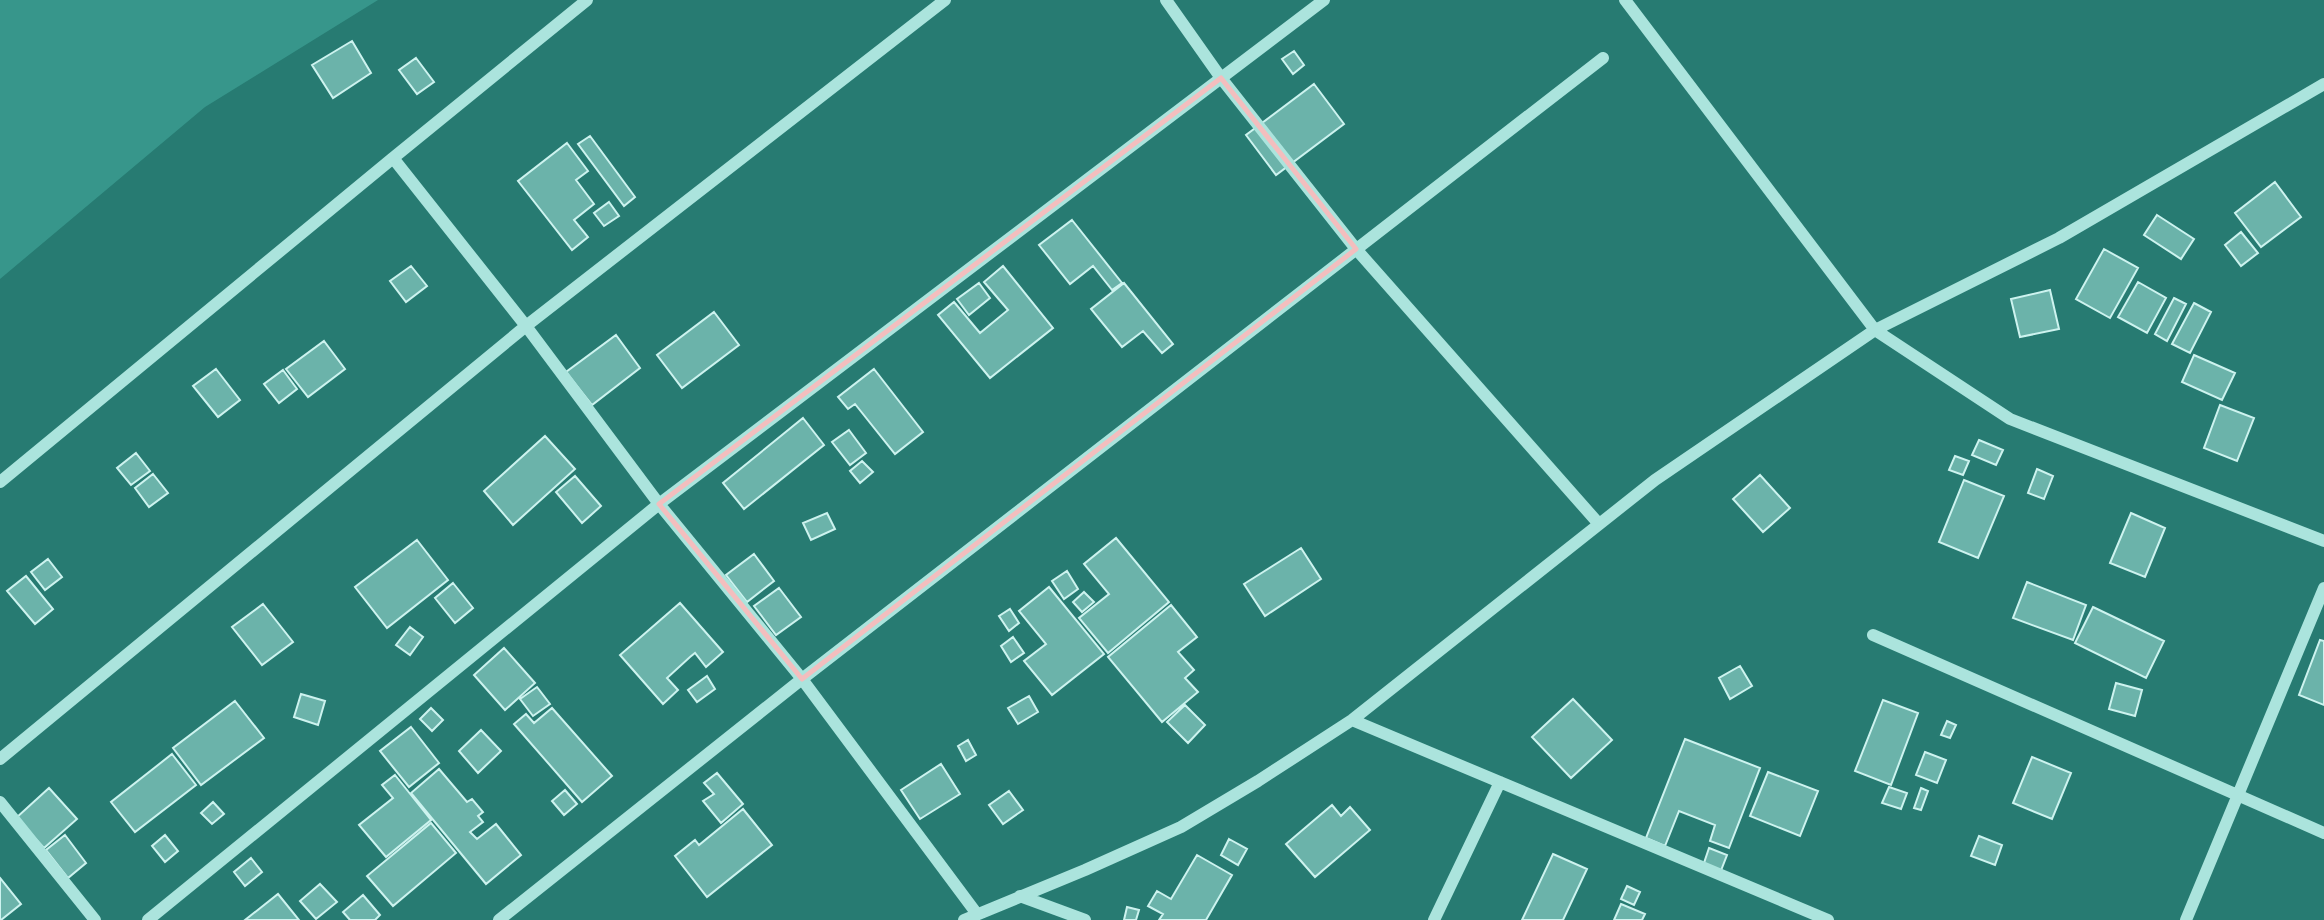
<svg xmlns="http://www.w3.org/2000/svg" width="2324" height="920" font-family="'Fira Sans Condensed',sans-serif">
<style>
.green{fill:#37968b}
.building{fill:#6bb3aa;stroke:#cdf3ef;stroke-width:2}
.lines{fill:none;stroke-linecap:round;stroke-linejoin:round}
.minor{stroke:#abe4dd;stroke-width:12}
.marked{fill:none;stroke:#f3bebe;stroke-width:5;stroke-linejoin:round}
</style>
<rect width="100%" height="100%" fill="#277b72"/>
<path class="green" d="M0,0h378l-173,107 -205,172z"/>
<path class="building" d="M352,41l19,32 -38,25 -21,-33z
M1294,51l10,14 -11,9 -11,-15z
M416,58l18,24 -17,12 -18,-24z
M1314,84l30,40 -68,51 -30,-40z
M590,136l45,61 -11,9 -46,-62z
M567,143l21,28 -12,9 18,24 -20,16 14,17 -16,13 -54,-69z
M2275,182l26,35 -40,30 -26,-34z
M609,202l10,14 -15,10 -10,-13z
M2157,215l37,24 -13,20 -37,-24z
M1072,220l50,63 -10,7 -19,-24 -23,18 -31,-39z
M2241,232l17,21 -17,13 -16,-21z
M2104,249l34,19 -28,50 -34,-19z
M411,266l16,20 -21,16 -16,-21z
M1003,266l50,62 -63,50 -52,-63 16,-13 26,31 28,-23 -24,-28z
M2138,282l28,16 -19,35 -29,-16z
M979,283l11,15 -21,17 -12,-16z
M1124,283l49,61 -11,9 -19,-22 -21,16 -31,-38z
M2050,290l9,39 -39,8 -9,-38z
M2174,298l12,6 -19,37 -12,-7z
M2194,303l17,9 -21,41 -18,-9z
M714,312l25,33 -57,43 -25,-33z
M616,335l24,33 -48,37 -26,-33z
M324,341l21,28 -37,28 -22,-28z
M2194,355l41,18 -13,27 -40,-18z
M216,369l24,31 -22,17 -25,-31z
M874,369l49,63 -28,22 -40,-50 -7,5 -10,-12z
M283,370l14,19 -18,14 -15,-19z
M2220,405l34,13 -17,43 -33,-13z
M803,418l21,27 -80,64 -21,-26z
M849,430l17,23 -16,12 -18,-23z
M545,436l30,33 -62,56 -29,-34z
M1979,440l24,10 -7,15 -24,-10z
M136,453l14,18 -19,14 -14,-17z
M1955,456l14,5 -6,14 -14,-5z
M862,461l11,11 -13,11 -10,-12z
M2037,469l16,7 -9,23 -16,-6z
M153,474l15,19 -19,14 -14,-19z
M1760,475l30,33 -27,24 -30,-33z
M575,476l26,30 -19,17 -26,-31z
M1964,480l40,16 -26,62 -39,-16z
M827,513l8,16 -24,11 -8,-17z
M2131,513l34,15 -20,49 -35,-14z
M1116,538l53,64 -61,51 -29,-35 30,-24 -25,-30z
M417,540l31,40 -61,48 -32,-41z
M1301,548l20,31 -56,37 -21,-32z
M754,554l20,27 -27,21 -21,-27z
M48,559l14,18 -17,13 -14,-18z
M1067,571l11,18 -14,10 -12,-18z
M26,576l27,33 -18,15 -28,-33z
M2027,582l59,23 -13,35 -60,-22z
M453,583l20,25 -18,15 -20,-25z
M1049,587l55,67 -52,41 -28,-34 22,-17 -27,-33z
M779,588l22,29 -25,18 -22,-29z
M1084,592l10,10 -12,10 -9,-10z
M680,603l43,49 -17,15 -11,-14 -5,4 -23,21 11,12 -15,14 -43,-49z
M263,604l30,38 -31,23 -30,-38z
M1171,605l26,32 -19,15 16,18 -9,8 13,14 -36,30 -54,-65z
M2093,607l71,34 -18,37 -71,-35z
M1010,609l9,14 -10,8 -10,-15z
M410,627l13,10 -13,18 -14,-10z
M1013,637l11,16 -13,9 -10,-16z
M2320,640l4,1v64l-25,-10z
M504,648l31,35 -30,27 -31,-35z
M1740,666l12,20 -22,13 -11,-21z
M707,676l8,13 -18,13 -9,-12z
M2116,683l26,7 -7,26 -26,-7z
M537,687l13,17 -17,12 -13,-17z
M301,694l24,7 -7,24 -24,-8z
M1029,696l9,16 -20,12 -10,-16z
M1573,699l39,41 -41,38 -39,-41z
M1883,700l35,13 -27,72 -36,-14z
M235,701l29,37 -63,47 -28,-37z
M1185,705l20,20 -17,18 -21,-21z
M431,708l12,12 -11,11 -12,-12z
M552,708l60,68 -30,26 -68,-78 12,-10 8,9z
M1947,721l9,4 -6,13 -9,-3z
M411,727l28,36 -30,24 -29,-36z
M481,730l20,21 -23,22 -19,-22z
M1685,739l75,29 -31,80 -19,-7 5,-16 -36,-14 -14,35 -19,-8z
M968,740l8,15 -10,6 -8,-15z
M1925,752l21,8 -9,23 -21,-8z
M172,754l24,31 -61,47 -24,-30z
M2032,757l39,16 -19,46 -39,-16z
M941,764l19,30 -40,25 -19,-29z
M439,769l28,33 5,-3 11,13 -5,4 5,6 -13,10 7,7 19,-15 25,31 -35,29 -75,-91z
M1768,772l50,19 -18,45 -50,-20z
M717,773l26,31 -22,19 -18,-22 11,-7 -10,-11z
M395,775l36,45 -45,37 -27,-32 34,-27 -11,-13z
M1889,787l18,6 -6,16 -19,-6z
M49,788l28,31 -33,29 -28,-30z
M1921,788l7,3 -7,19 -7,-2z
M565,790l12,14 -13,11 -12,-14z
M1009,791l14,19 -20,14 -14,-19z
M213,802l11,12 -12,10 -11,-11z
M1332,805l9,11 9,-9 20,23 -55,47 -29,-33z
M743,809l29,36 -65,52 -32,-41 20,-16 4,5z
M431,823l25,30 -63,53 -26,-30z
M65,835l21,28 -18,15 -22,-28z
M165,835l13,16 -13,11 -13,-16z
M1979,836l23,9 -7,20 -24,-9z
M1229,839l18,10 -9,16 -17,-10z
M1709,848l18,7 -7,18 -17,-7z
M1553,854l34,15 -24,51h-41z
M1197,855l35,20 -26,45h-47l4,-6 -15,-8 9,-15 14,8z
M251,858l11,14 -17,14 -11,-14z
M0,878l21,26 -20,16h-1z
M320,884l17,18 -21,17 -16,-18z
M1627,886l13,6 -6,13 -13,-6z
M278,894l21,26h-54z
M363,895l17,20 -5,5h-25l-7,-8z
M1621,904l24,10 -3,6h-28z
M1127,907l12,3 -3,10h-12z"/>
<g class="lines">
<path class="minor" d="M1166,0l55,78 135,171 243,275
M1625,0l250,330 135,89 314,122
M393,158l194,-158
M0,482l393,-324 133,168 133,178 143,175 175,235
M1873,635l451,198
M1352,720l476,200
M0,759l526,-433 419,-326
M0,802l95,118
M1020,896l65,24
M148,920l511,-416 665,-504
M499,920l303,-241 801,-621
M964,920l121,-50 96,-43 77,-46 94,-61 303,-240 220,-150 184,-92 265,-154
M1434,920l66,-138
M2186,920l138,-332"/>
</g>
<path class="marked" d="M1221,78l135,171 -554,430 -143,-175z"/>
</svg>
